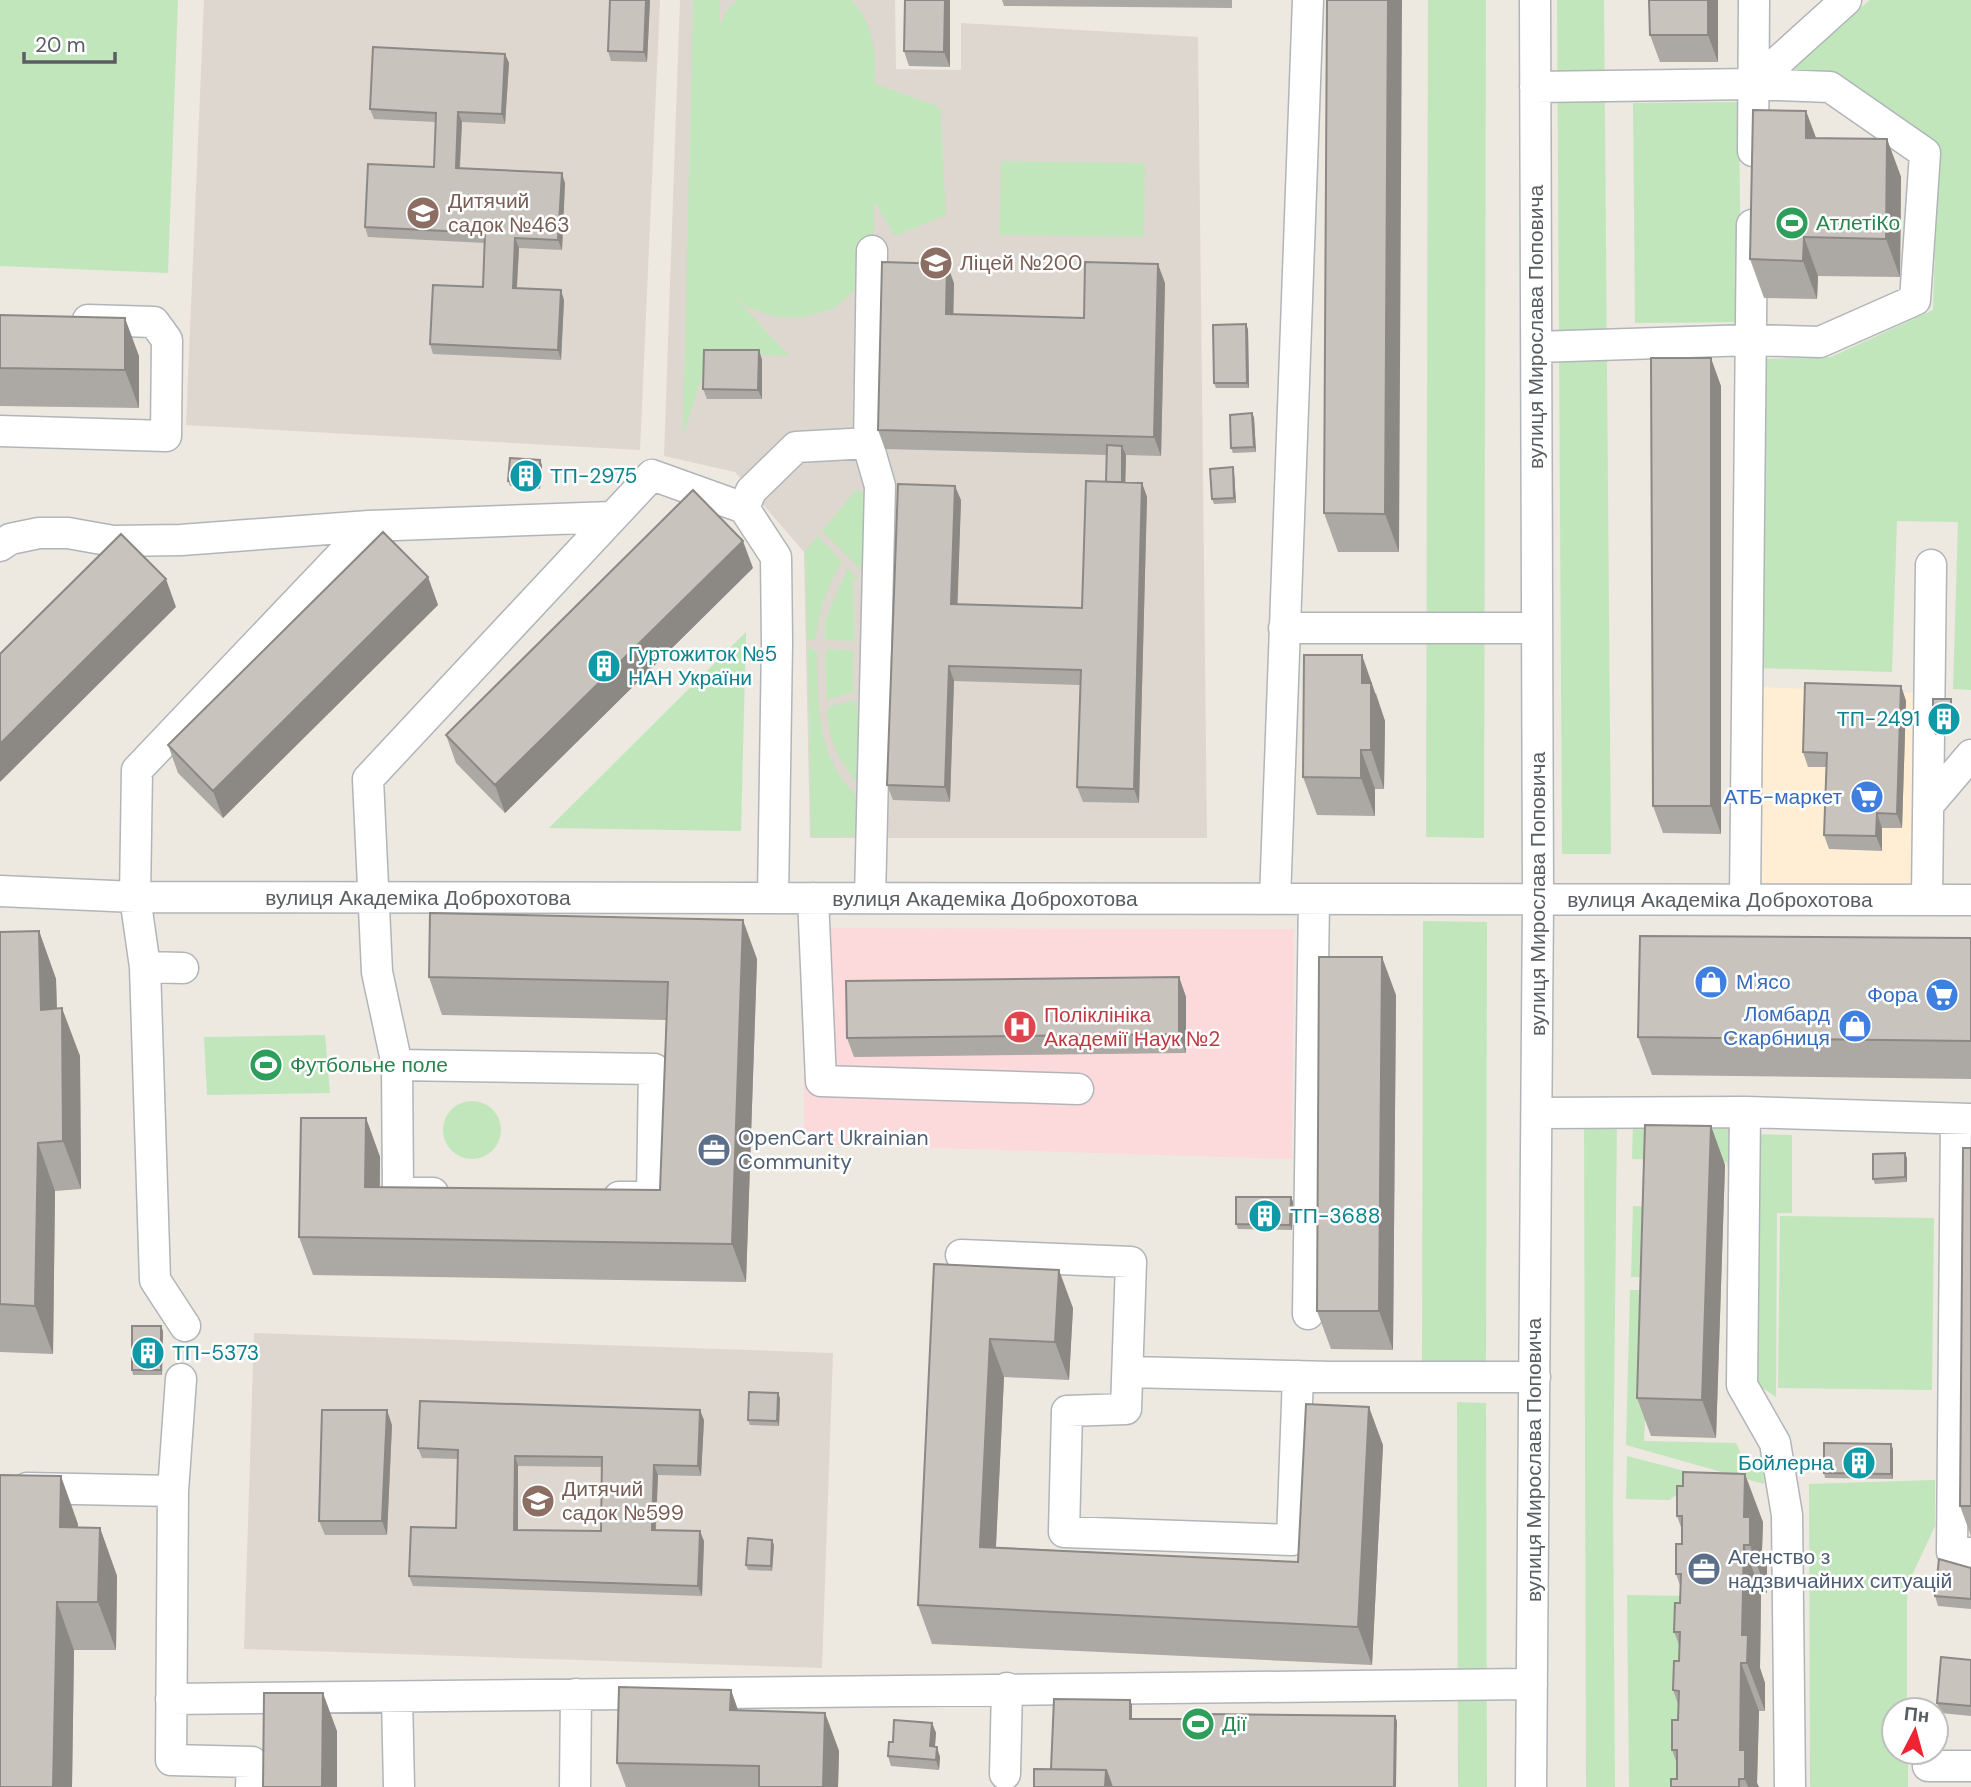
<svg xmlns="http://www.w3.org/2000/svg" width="1971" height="1787" font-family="'DM Sans',sans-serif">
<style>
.commercial{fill:#ffeed3}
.education{fill:#ddd7cf}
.medical{fill:#fcdadc}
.green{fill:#c1e6bb}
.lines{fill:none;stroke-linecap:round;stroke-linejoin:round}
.minor-casing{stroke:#b1b5b9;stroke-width:33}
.minor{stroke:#fff;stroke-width:30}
.wall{fill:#aca8a3;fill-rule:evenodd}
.shaded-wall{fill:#8c8884}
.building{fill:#c8c3bd;stroke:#8c8884;stroke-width:2;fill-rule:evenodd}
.labels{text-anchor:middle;stroke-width:5;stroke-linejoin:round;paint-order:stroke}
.education-label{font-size:21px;fill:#785e54;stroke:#fff;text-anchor:start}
.leisure-label{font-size:21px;fill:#27864d;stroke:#fff;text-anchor:start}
.street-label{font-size:21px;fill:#595e62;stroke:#fff}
.culture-label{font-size:21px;fill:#0d838f;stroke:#fff;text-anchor:start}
.shop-label{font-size:21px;fill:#366cbe;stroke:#fff;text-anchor:end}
.health-label{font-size:21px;fill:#be3a42;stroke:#fff;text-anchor:start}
.service-label{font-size:21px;fill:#4e5e75;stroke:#fff;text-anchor:start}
</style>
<rect width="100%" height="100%" fill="#ede8e0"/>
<path class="commercial" d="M1760,687l162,6 -5,193 -160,-1z"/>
<path class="education" d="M204,0h456l-20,450 -454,-25z
M680,0h215l1,69 65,1v-47l237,14 9,801h-397l-6,-286 -69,-80 -71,-16z
M254,1333l579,20 -11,315 -578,-19z"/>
<path class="medical" d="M804,928l490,1 -2,230 -488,-15z"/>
<path class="green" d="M0,0h178l-10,273 -168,-7z
M693,0h27v24l9,-16 8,-8h114c23,24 25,52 24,84l65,23 6,108 -51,21 -21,-35 -1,62 -16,26 -23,19 -29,9h-30l-28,-10 -14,-12 56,61 -79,-4 -27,84z
M1428,0h58l-2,838 -58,-1z
M1557,0h47l7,854h-49z
M1870,0h101v690l-18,-1 5,-167 -61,-1 -5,151 -134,-4 2,-309 71,-2 102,-47 5,-165 -104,-71 -46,-5z
M1739,102l2,220 -106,1 -2,-220z
M1001,161l144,2 -1,74 -144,-2z
M856,490l14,5 -3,80 -45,-44z
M818,536l24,25c-15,26 -24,50 -26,79l-9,-1 -2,-88z
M848,568l11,11h-6l1,62 -29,-1v-19z
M746,632l-5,199 -192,-3z
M808,648h3l6,5c0,42 0,91 25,126 7,10 18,19 27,27l-1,30 -57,1z
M827,649l26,1v42l-26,8 -2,-42z
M855,700l13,51 1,44c-23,-22 -44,-54 -41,-88z
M1423,921l64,1 -1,442 -64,1z
M325,1035l5,58 -123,2 -3,-58z
M443 1130a29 29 0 1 1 58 0a29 29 0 1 1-58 0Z
M1584,1120l33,1 -4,382 2,284h-29z
M1633,1121h100l5,49h-10l-1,-8 -95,-3z
M1753,1134l39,1v78h-15l-1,184 -15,-10 -8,-20z
M1633,1206l20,1 -2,70h-20z
M1780,1216l154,2 -2,172 -154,-2z
M1630,1290h21l-7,151 92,2 13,27h14l1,14 -138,-39z
M1457,1402l29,1 1,384h-29z
M1627,1456l77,20 -35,24 -43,-1z
M1935,1480v46l-28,60v124h-13v42h14v35h-98l-1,-303z
M1627,1595l63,1 -4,191h-57z"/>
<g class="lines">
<defs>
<path id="minor" d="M1753,84l93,-84
M1535,87l218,-3 77,3 95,66 -10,147 -95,42 -70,-2 -213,7
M1753,151l1,-151
M0,431l166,5 1,-96 -13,-18 -66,-2
M744,508l7,-17 45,-44 73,-4
M0,546l10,-7 29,-6h29l45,8 68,-1 188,-14 243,-9
M1284,628h253
M1930,803l41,-48
M0,891l135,6 1836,3
M813,898l8,183 257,8
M870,898l10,-412 -11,-38 3,-197
M1275,899l33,-899
M1745,900l7,-675
M1927,900l4,-335
M145,967l38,1
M397,1065l257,4 -2,128h-33
M1745,1112l-3,273 33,58 12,72 3,272
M1537,1113l208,-1 226,7
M1956,1119l-4,433 19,1
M433,1193h-35l-1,-128 -20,-93 -9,-193 284,-304 92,33 32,49 1,86 -4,255
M961,1255l170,7 -5,147 -59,2 -3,121 228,8 6,-164
M1308,1314l6,-415
M185,1326l-30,-46 -10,-313 -10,-70 2,-127 232,-244
M1128,1372l203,5h204
M181,1379l-8,112 -2,269 81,2 -1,25
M27,1488l146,3
M397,1697l2,90
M171,1699l1361,-15
M1928,1766h43
M1005,1774l2,-86
M575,1787l1,-93
M1531,1787l7,-888 -3,-899"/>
</defs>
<use href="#minor" class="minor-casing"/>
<use href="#minor" class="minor"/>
</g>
<path class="wall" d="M610,0h40l-3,62 -36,-1 -3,-10z
M950,0v67l-41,-1 -5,-15z
M1002,0h230v8l-228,-2z
M1327,0l72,552h-61l-14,-39z
M1649,0h69v62h-58l-10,-27z
M505,54l4,9 -4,61 -43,-2 -2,46 105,15 -3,67 -43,-2 -2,41 47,11 -3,60 -128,-6 -3,-10 53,-57 2,-44 -117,-6 -3,-10 69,-60 2,-45 -62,-3 -4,-10z
M1806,111l10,27 71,1 14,38 -1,100 -82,-1 -1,23 -53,-1 -14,-39z
M954,283l-1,31 131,4 81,-35 -4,173 -35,-1 -1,27 17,1 5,14 -8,306 -56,-1 -6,-15 3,-102 -126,-4 -4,121 -57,-2 -6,-15 74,-285 -4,104 125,4 24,-126 1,-27 -222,-6 -7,-19z
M0,315l139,41v52l-139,-2z
M1248,329l1,59h-33l-2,-5z
M759,350l3,10v39h-55l-4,-10z
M1721,386v448l-58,-1 -10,-27z
M1252,413l2,5 2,34 -23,1 -2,-5z
M542,465l-2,24 -30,-3 -2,-5z
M1233,467l1,5 2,31 -22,1 -2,-5z
M753,568l-248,245 -49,-50 -10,-28z
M428,577l10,28 -215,213 -45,-45 -10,-28z
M1901,686l5,15 -4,127h-20v23l-53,-2 -5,-14 2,-68h-18l-5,-15z
M1376,693l9,28 -1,68h-9v27l-58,-1 -14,-38z
M1952,704v30l-17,1 -2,-5z
M39,931l17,48 1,29 23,48 1,133 -26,2 -2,163 -53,-2v-420z
M1971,938v141l-319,-4 -14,-38z
M757,959l-11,323 -433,-7 -14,-38 67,-119 14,39v30l280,3 6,-170 -224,-5 -13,-38z
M1179,977l7,20v56l-332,4 -7,-19z
M1396,995l-3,355 -62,-1 -14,-38z
M1711,1126l14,39 -9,273 -65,-2 -14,-38z
M1971,1148v388l-11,-30z
M1907,1158v24l-32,2 -2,-5z
M1291,1197l2,5 -1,28 -54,-1 -2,-5z
M934,1264l139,44 -4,72 -65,-3 -8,170 302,15 85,-117 -11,220 -440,-21 -14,-39z
M163,1331l-1,44h-29l-1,-5z
M780,1398l-1,28 -29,-1 -2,-5z
M704,1420l-3,56 -43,-1 -2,55 48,11 -2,55 -289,-10 -4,-10 47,-48 2,-69 -36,-1 -4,-10zM518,1466l83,1v64l-83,-1z
M392,1425l-5,110h-62l-6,-14z
M1893,1449v30l-68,-1 -1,-5z
M1677,1516l86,6 -1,28 5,15v28h-6l-1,75 5,15v28h-6l-2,72 2,4h-88l6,-8v-15l-5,-14 6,-30v-16l-5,-14 6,-29 1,-14 -6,-15 6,-29 1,-15 -5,-14 6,-30v-14z
M78,1524v3l22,1 17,48 -1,74h-42l-2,137h-72z
M774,1545l-2,26 -24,-1 -2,-5z
M1971,1568v41l-33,-3 -3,-10z
M1971,1660v56l-30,-3 -4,-10z
M731,1690l7,20 87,3 14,38 -1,36h-212l-9,-24z
M932,1723l4,10 -1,14 5,10 -1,13 -48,-4 -3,-10 5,-14z"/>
<path class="shaded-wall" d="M646,0h4v1l-3,61 -3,-10z
M945,0h5v67l-6,-15z
M1388,0h14l-3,552 -14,-38z
M1708,0h10v62l-10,-27z
M505,54l4,9 -4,61 -3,-10z
M1806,111l14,38 -14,-11z
M458,112l4,10 -3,56 -3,-10z
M1887,139l14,38 -1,100 -14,-38z
M562,173l3,10 -3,67 -4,-10z
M1804,237l14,39 -1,23 -14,-38z
M515,238l4,10 -3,50 -3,-10z
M947,264l7,19 -1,50 -7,-19z
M1158,264l7,19 -4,173 -7,-19z
M561,290l3,10 -3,60 -3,-10z
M125,318l14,38v52l-14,-38z
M1246,324l2,5 1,59 -2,-5z
M759,350l3,10v39l-4,-9z
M1711,358l10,28v448l-10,-28z
M1252,413l2,5 2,34 -2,-5z
M1122,446l4,9 -1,42 -3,-10z
M540,460l2,5 -2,24 -2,-5z
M1233,467l1,5 2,31 -2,-5z
M1142,483l5,14 -8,306 -5,-14z
M955,486l6,14 -4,119 -6,-15z
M743,541l10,27 -248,245 -10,-28z
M428,577l10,28 -215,213 -10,-27z
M166,579l10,28 -176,175v-38z
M1362,655l23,66 -1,68 -13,-39 -9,-67z
M949,666l5,15 -4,121 -5,-15z
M1901,686l5,15 -4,127 -5,-14z
M1951,699l1,5v30l-1,-5z
M1361,750l14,39v27l-14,-38z
M1877,813l5,15v23l-6,-15z
M743,920l14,39 -11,323 -14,-38z
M39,931l17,48 2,79 -17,-48z
M1382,957l14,38 -3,355 -14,-39z
M1179,977l7,20v56l-7,-19z
M62,1008l18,48 1,133 -18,-48z
M366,1118l14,39 -1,68 -14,-38z
M1711,1126l14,39 -9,273 -14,-38z
M38,1143l17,48 -2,163 -18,-48z
M1905,1153l2,5v24l-2,-5z
M1291,1197l2,5 -1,28 -2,-5z
M1059,1270l14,38 -4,72 -14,-38z
M161,1326l2,5 -1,44 -1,-5z
M990,1339l14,38 -10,208 -14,-38z
M778,1393l2,5 -1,28 -2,-5z
M1369,1407l14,38 -11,220 -14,-38z
M387,1410l5,15 -5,110 -5,-14z
M700,1410l4,10 -3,56 -3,-10z
M1891,1444l2,5v30l-2,-5z
M515,1456l3,10v74l-4,-10z
M654,1465l4,10 -3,65 -3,-10z
M1745,1474l18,48 -1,28 5,15v28l-17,-48 -6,-28z
M61,1476l17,48 -1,51 -17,-48z
M100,1528l17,48 -1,74 -18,-48z
M700,1531l4,10 -2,55 -4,-10z
M772,1540l2,5 -2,26 -1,-5z
M1744,1545l17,48 -1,75 5,15v28l-18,-48 -5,-28z
M57,1602l17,48 -2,137h-19z
M1741,1663l18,48 -2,72 2,4h-11l-3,-8 -5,-29z
M731,1690l13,38 -14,-18z
M323,1693l14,38v56h-15z
M1130,1700l2,5v19l-2,-5z
M825,1713l14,38 -1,36h-15z
M1395,1716l2,5 -1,66h-2z
M932,1723l4,10 -2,23 -4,-10z
M937,1747l3,10 -1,13 -3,-10z
M1106,1770l6,17h-7z"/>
<path class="building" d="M610,0h36l-2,52 -36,-1z
M905,0h40l-1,52 -40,-1z
M1327,0h61l-3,514 -61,-1z
M1649,0h59v35h-58z
M373,47l132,7 -3,60 -44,-2 -2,56 106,5 -4,67 -43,-2 -2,50 48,2 -3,60 -128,-6 3,-59 50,2 2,-54 -120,-6 3,-63 66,3 2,-54 -66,-4z
M1753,110l53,1v27l81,1 -1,100 -82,-2 -1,24 -53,-2z
M882,262l65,2 -1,50 138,4 1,-56 73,2 -4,173 -276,-7z
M0,315l125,3v52l-125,-2z
M1246,324l1,59h-33l-1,-58z
M704,350h55l-1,40 -55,-1z
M1651,358h60v448h-58z
M1252,413l2,34 -23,1 -1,-33z
M1107,445l15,1v36h-16z
M510,458l30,2 -2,24 -30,-3z
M1233,467l1,31 -22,1 -2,-30z
M1086,481l56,2 -8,306 -57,-2 4,-117 -132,-4 -4,121 -58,-2 11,-301 57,2 -4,118 131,4z
M693,490l50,51 -248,244 -49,-50z
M383,532l45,45 -215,214 -45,-46z
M121,534l45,45 -166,165v-90z
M1304,655h58v28h9v67h-10v28l-58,-1z
M1805,683l96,3 -4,128 -20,-1 -1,23 -52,-1 3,-82 -24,-1z
M1933,699h18v30l-18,1z
M430,913l313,7 -11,324 -433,-7 2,-119h65l-1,69 295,3 8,-208 -239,-5z
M39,931l2,79 21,-2 1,133 -25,2 -3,163 -35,-2v-372z
M1640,936l331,2v103l-333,-4z
M1319,957h63l-3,354h-62z
M1179,977v57l-332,4 -1,-57z
M1645,1125l66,1 -9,274 -65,-2z
M1963,1148h8v358h-11z
M1905,1153v24l-32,2v-25z
M1236,1197h55l-1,28 -54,-1z
M934,1264l125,6 -4,72 -65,-3 -10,208 318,15 8,-158 63,3 -11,220 -440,-22z
M132,1326h29v44h-29z
M749,1392l29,1 -1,28 -29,-1z
M420,1401l280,9 -2,56 -44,-1 -2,65 48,1 -2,55 -289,-10 2,-49 45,1 2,-78 -40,-2zM515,1456l87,1 -1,74 -87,-1z
M322,1410h65l-5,111h-63z
M1824,1443l67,1v30l-67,-1z
M1683,1472l62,2 -1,43h6v28h-6l-2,90h6l-1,28h-6l-1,87h5v29h-6v8h-68v-8h6v-29h-5v-30h6l1,-29 -6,-1 1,-29h5l1,-29h-6l1,-29h5l1,-29h-5v-30h6v-28h-5v-30h6z
M0,1475l61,1 -1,51 40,1 -2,74h-41l-4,185h-53z
M748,1538l24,2 -1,26 -25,-1z
M1939,1559l32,9v31l-36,-3z
M1941,1657l30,3v46l-34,-3z
M619,1687l112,3 -1,20 95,3 -2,74h-64v-21l-142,-3z
M264,1693h59l-1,94h-59z
M1054,1699l76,1v19h76v-5l189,2 -1,71h-282l-6,-17 -55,-1z
M894,1720l38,3 -2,23 7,1 -1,13 -48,-4 1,-14h4z
M1034,1769l72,1 -1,17h-71z"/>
<defs>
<symbol id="school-disc" viewBox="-11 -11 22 22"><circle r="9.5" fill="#8d6e63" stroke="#fff"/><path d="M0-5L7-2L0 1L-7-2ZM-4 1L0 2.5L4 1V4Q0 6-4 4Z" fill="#fff"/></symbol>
<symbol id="stadium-disc" viewBox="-11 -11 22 22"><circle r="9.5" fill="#2e9e5b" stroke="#fff"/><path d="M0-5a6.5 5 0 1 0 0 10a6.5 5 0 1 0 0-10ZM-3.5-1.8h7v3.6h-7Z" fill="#fff"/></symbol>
<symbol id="building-disc" viewBox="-11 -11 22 22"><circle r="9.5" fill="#0f9aa8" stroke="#fff"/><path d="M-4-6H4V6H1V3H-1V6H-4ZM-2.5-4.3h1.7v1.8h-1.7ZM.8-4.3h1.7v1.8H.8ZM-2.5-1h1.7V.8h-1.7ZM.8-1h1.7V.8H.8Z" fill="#fff"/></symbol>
<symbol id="supermarket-disc" viewBox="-11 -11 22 22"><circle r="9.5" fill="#3f7fe0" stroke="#fff"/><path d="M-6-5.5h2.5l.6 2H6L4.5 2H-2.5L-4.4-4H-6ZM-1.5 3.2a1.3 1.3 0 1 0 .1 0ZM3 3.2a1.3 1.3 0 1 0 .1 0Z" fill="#fff"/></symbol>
<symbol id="shop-disc" viewBox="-11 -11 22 22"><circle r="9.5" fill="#3f7fe0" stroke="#fff"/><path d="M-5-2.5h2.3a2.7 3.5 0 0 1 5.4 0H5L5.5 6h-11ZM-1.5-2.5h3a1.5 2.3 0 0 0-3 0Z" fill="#fff"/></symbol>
<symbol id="hospital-disc" viewBox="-11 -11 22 22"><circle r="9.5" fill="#e0444e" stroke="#fff"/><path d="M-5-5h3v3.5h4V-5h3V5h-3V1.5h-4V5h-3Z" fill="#fff"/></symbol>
<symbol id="office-disc" viewBox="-11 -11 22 22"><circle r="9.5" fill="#5c6f8a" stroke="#fff"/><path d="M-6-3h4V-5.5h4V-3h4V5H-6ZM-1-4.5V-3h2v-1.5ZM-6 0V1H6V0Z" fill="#fff"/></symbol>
</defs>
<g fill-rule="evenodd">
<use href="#school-disc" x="404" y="194" width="38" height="38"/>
<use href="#stadium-disc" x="1773" y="204" width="38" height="38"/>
<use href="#school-disc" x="917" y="244" width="38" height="38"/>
<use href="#building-disc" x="507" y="457" width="38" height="38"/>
<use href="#building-disc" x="585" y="647" width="38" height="38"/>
<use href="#building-disc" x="1925" y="700" width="38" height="38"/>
<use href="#supermarket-disc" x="1848" y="778" width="38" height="38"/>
<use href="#shop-disc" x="1692" y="963" width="38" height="38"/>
<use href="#supermarket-disc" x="1923" y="976" width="38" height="38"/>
<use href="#shop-disc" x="1836" y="1007" width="38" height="38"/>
<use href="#hospital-disc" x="1001" y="1008" width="38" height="38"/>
<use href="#stadium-disc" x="247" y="1046" width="38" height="38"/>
<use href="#office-disc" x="695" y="1131" width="38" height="38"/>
<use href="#building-disc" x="1246" y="1197" width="38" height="38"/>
<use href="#building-disc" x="129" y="1334" width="38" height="38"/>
<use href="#building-disc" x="1840" y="1444" width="38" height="38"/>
<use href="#school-disc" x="519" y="1482" width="38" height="38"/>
<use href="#office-disc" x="1685" y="1550" width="38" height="38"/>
<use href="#stadium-disc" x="1179" y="1705" width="38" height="38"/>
</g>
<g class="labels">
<g class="education-label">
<text x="448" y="208">Дитячий<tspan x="448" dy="24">садок №463</tspan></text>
<text x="960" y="270">Ліцей №200</text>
<text x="562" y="1496">Дитячий<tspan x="562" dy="24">садок №599</tspan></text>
</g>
<g class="leisure-label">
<text x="1816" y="230">АтлетіКо</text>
<text x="290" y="1072">Футбольне поле</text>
<text x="1222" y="1731">Дії</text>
</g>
<g class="street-label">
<text transform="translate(1536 327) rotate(-90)" y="7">вулиця Мирослава Поповича</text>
<text transform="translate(1538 894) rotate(-90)" y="7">вулиця Мирослава Поповича</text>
<text x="418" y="905">вулиця Академіка Доброхотова</text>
<text x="985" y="906">вулиця Академіка Доброхотова</text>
<text x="1720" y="907">вулиця Академіка Доброхотова</text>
<text transform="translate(1534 1460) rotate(-90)" y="7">вулиця Мирослава Поповича</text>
</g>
<g class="culture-label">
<text x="550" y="483">ТП-2975</text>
<text x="628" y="661">Гуртожиток №5<tspan x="628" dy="24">НАН України</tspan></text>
<text x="1920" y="726" text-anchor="end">ТП-2491</text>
<text x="1290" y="1223">ТП-3688</text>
<text x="172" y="1360">ТП-5373</text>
<text x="1834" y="1470" text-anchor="end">Бойлерна</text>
</g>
<g class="shop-label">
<text x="1842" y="804">АТБ-маркет</text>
<text x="1736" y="989" text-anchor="start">М'ясо</text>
<text x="1918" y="1002">Фора</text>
<text x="1830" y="1021">Ломбард<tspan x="1830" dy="24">Скарбниця</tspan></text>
</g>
<g class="health-label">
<text x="1044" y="1022">Поліклініка<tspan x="1044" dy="24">Академії Наук №2</tspan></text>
</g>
<g class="service-label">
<text x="738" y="1145">OpenCart Ukrainian<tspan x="738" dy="24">Community</tspan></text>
<text x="1728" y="1564">Агенство з<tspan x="1728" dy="24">надзвичайних ситуацій</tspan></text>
</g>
</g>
<g transform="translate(1915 1731) rotate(6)"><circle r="33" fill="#ffffff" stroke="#bdbfc0" stroke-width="2"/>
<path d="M0-5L12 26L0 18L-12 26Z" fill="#ef2432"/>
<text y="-10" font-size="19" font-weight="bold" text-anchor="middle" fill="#595e62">Пн</text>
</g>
<path d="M24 52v10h91v-10" fill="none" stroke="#595e62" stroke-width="3.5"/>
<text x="35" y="52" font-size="21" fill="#595e62" stroke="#ffffff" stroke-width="5" paint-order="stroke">20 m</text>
</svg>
